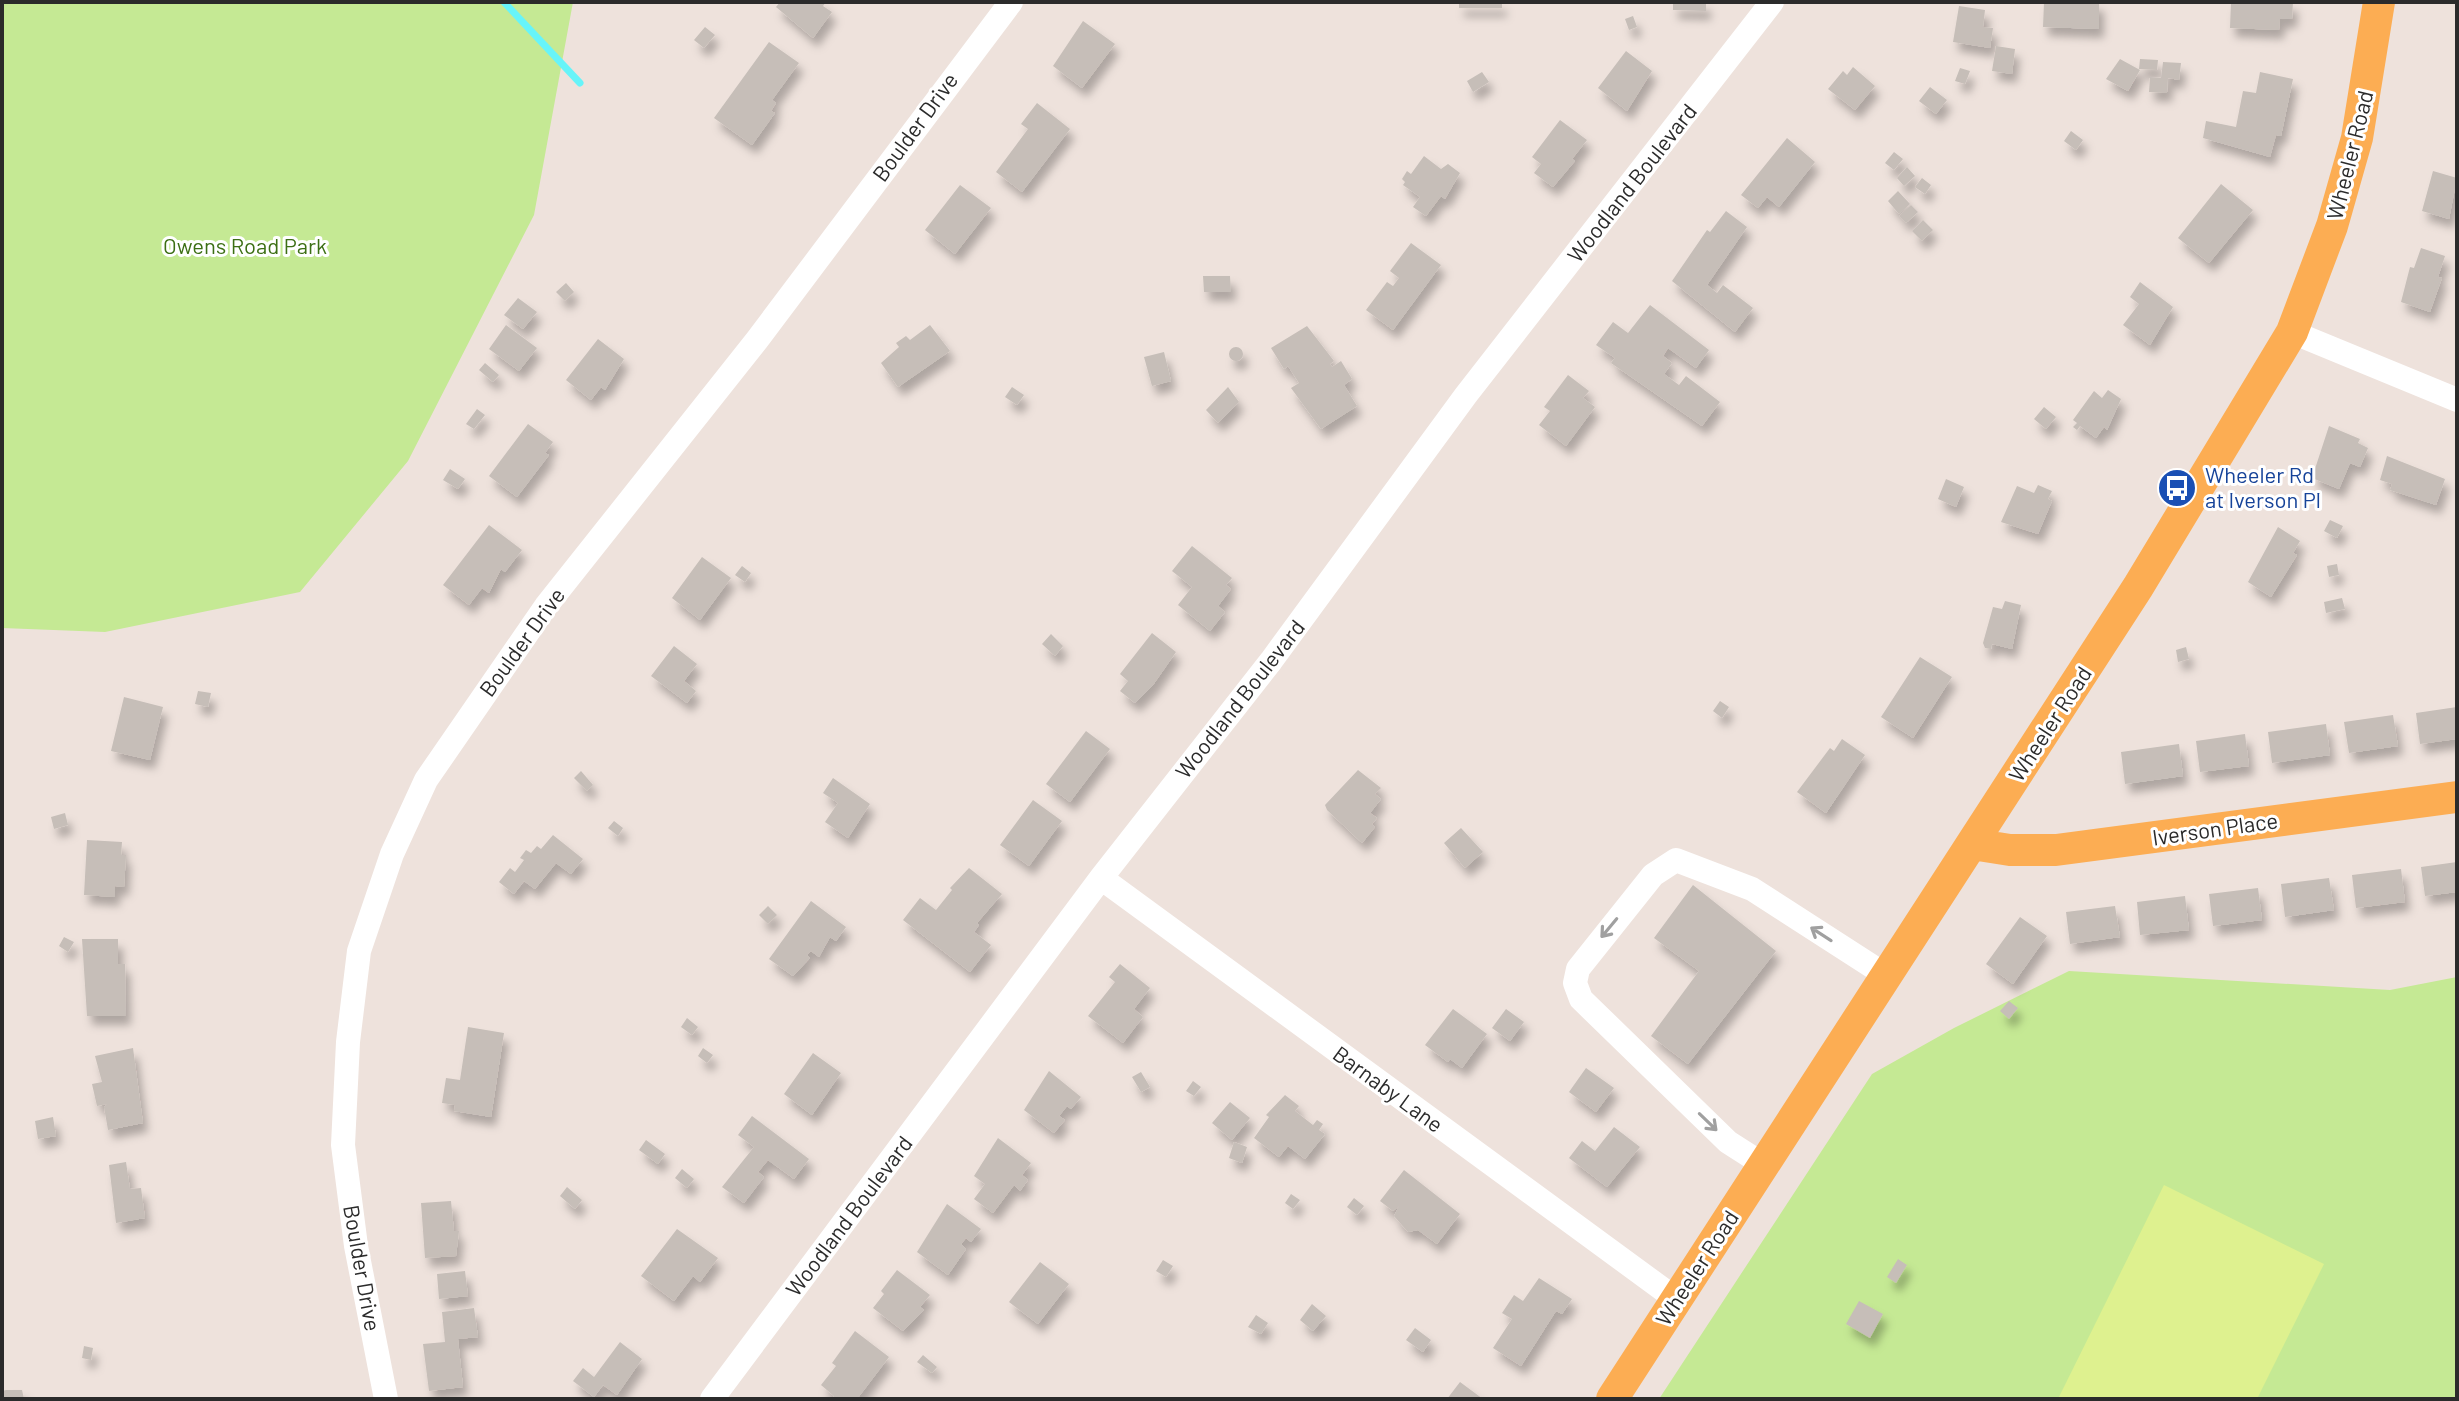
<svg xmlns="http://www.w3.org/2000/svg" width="2459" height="1401" font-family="Barlow,sans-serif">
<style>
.green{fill:#c5e994}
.pitch{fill:#def18f}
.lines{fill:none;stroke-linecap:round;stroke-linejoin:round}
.stream{stroke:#67f4f9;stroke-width:7}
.building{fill:#c6beb8;filter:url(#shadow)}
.minor{stroke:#fff;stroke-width:24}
.major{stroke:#fcad53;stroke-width:32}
.oneway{stroke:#a0a0a0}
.labels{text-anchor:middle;stroke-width:6;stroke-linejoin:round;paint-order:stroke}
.street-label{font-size:22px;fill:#2b2b2b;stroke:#fff}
.park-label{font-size:22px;fill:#3c6f14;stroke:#fff}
.transit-label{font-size:22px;fill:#164399;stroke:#fff;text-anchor:start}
</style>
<defs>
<filter id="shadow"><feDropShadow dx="5" dy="9" stdDeviation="4" flood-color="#0004"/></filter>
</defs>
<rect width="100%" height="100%" fill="#eee2dc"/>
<path class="green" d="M2,2h571l-39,213 -126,246 -108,131 -195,40 -103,-4z
M2069,971l321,19 67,-13v422h-798l213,-325 82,-46z"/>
<path class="pitch" d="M2164,1185l160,79 -67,135h-199z"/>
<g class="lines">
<path class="stream" d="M504,2l76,81"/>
</g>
<path class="building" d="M780,2h46l-3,4 9,6 -19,26 -37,-31z
M1459,2h43v6h-43z
M1673,2h33v9l-33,-1z
M2044,2h55v27l-56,-2z
M2231,2h62l-1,17h-12l-1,11 -49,-2z
M1959,6l26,4 -2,17 10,1 -3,20 -37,-6z
M1633,16l4,11 -8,3 -4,-11z
M1083,21l32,23 -33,44 -29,-22z
M705,27l10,8 -11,13 -10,-8z
M769,42l30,21 -27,37 4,3 -5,8 4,2 -23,32 -38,-27z
M1996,46l19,3 -3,25 -20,-3z
M1626,51l26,20 -25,40 -29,-23z
M2120,59l20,11 -12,21 -22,-12z
M2140,59l18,1 -1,10 -18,-1z
M2163,62l18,1 -2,17 -11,-2 -1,15 -18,-1 1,-15 11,1z
M1853,67l22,19 -20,24 -27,-21 15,-18 4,4z
M1960,68l10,3 -5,13 -10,-3z
M1482,72l7,10 -16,10 -6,-11z
M2260,72l33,7 -12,57 -5,-1 -6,22 -67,-19 3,-17 30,6 7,-36 13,2z
M1930,87l17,13 -11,14 -17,-13z
M1037,103l33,26 -48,63 -26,-20 32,-43 -7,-5z
M1560,120l27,20 -15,19 3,2 -22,26 -19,-14 7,-9 -9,-7z
M2071,131l12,9 -7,10 -12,-9z
M1787,138l28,24 -36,45 -12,-10 -9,11 -17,-13z
M1894,152l9,7 -9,11 -9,-7z
M1424,156l17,13 7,-5 12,9 -15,26 -4,-3 -15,20 -13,-9 7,-10 -17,-12 2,-3 -3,-3 5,-8 4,3z
M1907,167l8,9 -11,10 -7,-8z
M2433,171l24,7 -8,41 -27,-8z
M1922,178l9,7 -6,9 -10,-7z
M2221,184l32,26 -44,53 -31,-25z
M960,185l31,23 -36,46 -30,-24z
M1898,191l12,13 -11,10 -11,-13z
M1911,205l7,7 -12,11 -7,-7z
M1726,211l21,16 -40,58 10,8 6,-8 30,23 -18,24 -63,-51 35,-51 3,2z
M1923,220l10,10 -11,11 -10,-10z
M1411,243l30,22 -48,65 -27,-20 21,-28 6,4 6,-8 -9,-7z
M2421,248l24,8 -7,21 4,1 -12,34 -29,-10 9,-35 4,1z
M1203,276h27l1,16h-27z
M2140,282l33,25 -23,38 -27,-20 16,-21 -9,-7z
M566,283l8,9 -9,9 -9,-9z
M518,298l19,14 -14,17 -19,-14z
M1650,305l59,45 -13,18 -28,-20 -5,8 9,7 -8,11 15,11 7,-9 34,26 -18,24 -91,-63 4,-5 -19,-13 17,-23 15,11z
M506,325l31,23 -18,23 -30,-22z
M930,325l20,26 -52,36 -17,-24 18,-16 -3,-4 10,-7 4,4z
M1307,326l27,35 -4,3 2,3 9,-6 11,18 -8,6 13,21 -36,23 -30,-41 8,-5 -11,-17 -4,3 -13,-21z
M598,339l26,20 -19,31 -4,-3 -10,13 -25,-20z
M1229 354a7 7 0 1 1 14 0a7 7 0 1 1-14 0Z
M1164,352l7,29 -19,5 -8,-29z
M485,363l14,12 -6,7 -14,-12z
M1568,375l21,16 -6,7 12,9 -29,39 -27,-21 11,-14 -6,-4z
M1012,387l12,8 -7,10 -12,-8z
M1228,387l11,15 -21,21 -12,-13z
M2108,390l13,9 -14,31 -3,-3 -8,11 -16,-12 -3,4 -4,-3 4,-4 -4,-3 21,-29 8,7z
M2044,407l12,10 -10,12 -12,-10z
M477,409l8,6 -11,14 -8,-5z
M528,424l25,18 -8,11 4,2 -32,42 -28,-21z
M2329,426l31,13 -2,4 10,5 -8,19 -10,-4 -11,26 -27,-11z
M2387,456l58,23 -9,26 -46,-15 2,-6 -12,-4z
M450,469l15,10 -7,10 -15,-9z
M1946,479l18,8 -8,20 -18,-8z
M2038,485l14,6 -4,8 4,2 -14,33 -37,-12 16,-36 17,7z
M2330,520l13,6 -6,12 -13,-7z
M489,525l33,25 -17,22 -4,-3 -12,24 -7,-5 -13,17 -26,-20z
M2278,527l22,14 -7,12 4,2 -26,42 -23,-15z
M1192,546l40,32 -6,7 5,4 -13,17 7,6 -15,19 -32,-26 14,-18 -20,-16z
M702,557l29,21 -31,42 -28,-22z
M2337,564l2,11 -10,2 -2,-11z
M742,566l9,7 -6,9 -10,-7z
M2342,598l3,11 -19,4 -2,-11z
M2005,601l16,4 -9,44 -20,-5 -1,5 -6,-1 -2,-5 10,-36 9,2z
M1152,633l24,19 -23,33 -18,18 -15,-12 8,-10 -8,-7z
M1051,634l12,12 -8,10 -13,-12z
M674,646l23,18 -13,17 12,10 -9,12 -36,-27z
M2186,647l3,12 -11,3 -2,-12z
M1920,657l32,20 -39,61 -32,-21z
M198,691l13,2 -3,14 -13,-3z
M124,697l39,10 -13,53 -39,-9z
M1720,701l9,6 -7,11 -9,-7z
M2457,707v32l-37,5 -4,-31z
M2393,715l5,31 -49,7 -5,-31z
M2326,724l4,31 -58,8 -4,-31z
M1086,731l24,18 -40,53 -24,-18z
M2245,734l4,32 -49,6 -4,-31z
M1842,739l23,16 -39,58 -29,-21 33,-44 4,3z
M2179,744l4,32 -58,8 -4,-32z
M1358,770l23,18 -6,6 6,5 -11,14 7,5 -5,6 3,3 -13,16 -35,-33 -2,-5z
M581,771l12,14 -6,6 -13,-13z
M833,778l37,26 -22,34 -23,-16 13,-19 -15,-10z
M1033,800l29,21 -33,45 -29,-21z
M65,813l3,12 -14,4 -3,-12z
M614,821l9,7 -5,8 -10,-8z
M1461,828l22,24 -18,16 -21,-25z
M553,835l30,24 -12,15 -15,-11 -21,26 -11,-8 -10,13 -15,-12 11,-14 5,4 9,-12 -4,-2 6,-8 5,3 6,-7 4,3z
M87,840l35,2 -1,13h5l-2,32 -9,-1v11l-31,-2z
M2457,862v30l-32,4 -4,-29z
M969,868l33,26 -25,29 2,2 -5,7 17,13 -21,27 -67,-52 17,-22 16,12 16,-20 -2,-2z
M2401,869l4,33 -49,6 -4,-33z
M2329,878l5,32 -49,7 -4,-33z
M1693,885l83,66 -88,113 -37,-28 48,-65 -45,-33z
M2258,888l4,32 -49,6 -4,-32z
M2185,896l4,34 -49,5 -3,-33z
M811,901l35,26 -10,14 -6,-4 -11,20 -8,-6 -4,4 3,3 -17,18 -24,-17z
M768,906l9,9 -9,9 -9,-9z
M2115,906l5,31 -50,7 -4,-32z
M2020,917l27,19 -34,48 -27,-20z
M64,937l10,5 -6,10 -9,-6z
M82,939h36v25h7l1,52h-39z
M1120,964l30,24 -16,21 9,8 -20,26 -35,-27 27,-34 -6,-5z
M2009,1001l9,7 -9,11 -9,-8z
M1453,1009l34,25 -25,34 -12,-9 -2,3 -23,-17z
M1506,1009l18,13 -14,19 -18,-13z
M687,1018l11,9 -6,8 -11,-8z
M468,1027l36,6 -13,84 -37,-6 1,-6 -13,-2 4,-25 14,2z
M133,1048l10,75 -35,7 -4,-23 3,-3 -10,2 -5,-22 10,-2 -7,-26z
M703,1048l10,7 -6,8 -9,-7z
M813,1053l28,20 -29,42 -28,-21z
M1586,1068l28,20 -18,24 -27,-20z
M1049,1071l32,26 -10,12 -4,-3 -8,10 6,4 -11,13 -30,-23z
M1141,1072l9,15 -9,5 -9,-15z
M1193,1081l8,6 -7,9 -8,-5z
M1285,1095l14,11 -4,5 18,14 4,-5 6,4 -4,6 6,4 -20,25 -17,-13 -9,11 -25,-19 15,-21 -3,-2z
M1230,1102l20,16 -18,22 -20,-17z
M752,1116l57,43 -15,20 -26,-19 -10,12 6,5 -20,26 -22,-16 32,-40 -16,-12z
M53,1117l3,19 -18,3 -3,-18z
M1614,1127l26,20 -33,40 -38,-29 13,-17 13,10z
M998,1138l33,25 -9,12 6,5 -8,11 -6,-6 -21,28 -19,-14 11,-15 -11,-8z
M646,1140l19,14 -7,10 -19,-14z
M1234,1142l13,5 -5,16 -13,-5z
M126,1162l4,27 11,-1 4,30 -29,5 -7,-58z
M682,1169l12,10 -7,9 -12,-10z
M1404,1170l56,44 -23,30 -19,-14 -10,2 -14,-16 5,-10 -6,5 -13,-10z
M567,1187l15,13 -7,9 -15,-13z
M1291,1194l9,6 -7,9 -8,-6z
M1354,1198l10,8 -7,9 -10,-8z
M451,1201l3,30h5l-3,25 -31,2 -4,-55z
M947,1204l34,25 -10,13 -5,-4 -5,6 5,5 -18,26 -31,-23z
M677,1229l41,29 -18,24 -7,-6 -19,25 -33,-25z
M1898,1259l9,6 -11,18 -9,-6z
M1163,1260l10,6 -7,11 -10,-6z
M1040,1262l29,22 -31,40 -29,-22z
M897,1270l33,25 -10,12 4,3 -21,21 -30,-23 11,-14 -3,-3z
M465,1271l3,25 -29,3 -2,-25z
M1539,1278l33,21 -10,15 -6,-3 -35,55 -28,-18 19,-29 -10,-6 12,-18 9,6z
M1859,1301l24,13 -13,24 -24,-14z
M1312,1304l14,12 -13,15 -13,-11z
M474,1308l4,29 -20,2 5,48 -34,4 -6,-47 22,-2 -3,-30z
M1256,1315l12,8 -7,11 -13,-7z
M1415,1328l16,12 -8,12 -17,-12z
M855,1331l34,26 -32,42h-25l2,-3 -13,-11 15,-19 -4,-3z
M620,1342l22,17 -25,36 -14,-10 -9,12 -21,-16 10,-13 11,9z
M84,1346l9,2 -2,12 -9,-2z
M923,1355l14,12 -5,6 -15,-11z
M1460,1382l23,17h-36z
M6,1390h16l2,9h-22v-8z"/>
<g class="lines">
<path class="minor" d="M2292,332l165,68
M1101,878l575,421
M1764,1165l-36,-23 -147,-143 -6,-16 3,-14 75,-94 23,-15 76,29 135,87
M386,1399l-30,-153 -13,-101 5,-103 11,-91 33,-97 34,-74 120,-174 211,-266 254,-338
M712,1399l389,-521 170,-217 195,-266 306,-393"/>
<path class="major" d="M1972,844l38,6h46l401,-53
M1612,1399l526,-812 154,-255 40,-106 25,-88 22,-136"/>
</g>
<defs><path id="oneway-shaft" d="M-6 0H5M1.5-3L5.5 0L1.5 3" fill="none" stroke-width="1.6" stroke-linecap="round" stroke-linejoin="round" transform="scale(2)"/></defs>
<g class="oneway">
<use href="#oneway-shaft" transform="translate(1609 928) rotate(130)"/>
<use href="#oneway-shaft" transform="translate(1821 934) rotate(-147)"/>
<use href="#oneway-shaft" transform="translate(1708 1122) rotate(44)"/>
</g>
<defs>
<symbol id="bus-disc" viewBox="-11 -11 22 22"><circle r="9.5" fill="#1a4fb4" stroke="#fff"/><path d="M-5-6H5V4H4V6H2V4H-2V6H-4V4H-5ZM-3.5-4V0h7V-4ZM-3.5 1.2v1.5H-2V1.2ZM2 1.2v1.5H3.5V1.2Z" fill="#fff"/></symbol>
</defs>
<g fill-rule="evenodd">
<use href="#bus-disc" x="2155" y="466" width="44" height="44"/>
</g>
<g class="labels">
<g class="street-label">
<text transform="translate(915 127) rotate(-54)" y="8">Boulder Drive</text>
<text transform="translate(2350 155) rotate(-76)" y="8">Wheeler Road</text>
<text transform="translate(1632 183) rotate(-52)" y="8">Woodland Boulevard</text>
<text transform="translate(522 642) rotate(-54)" y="8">Boulder Drive</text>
<text transform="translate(1240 699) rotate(-52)" y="8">Woodland Boulevard</text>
<text transform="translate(2050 724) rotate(-57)" y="8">Wheeler Road</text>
<text transform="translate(2215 829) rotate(-8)" y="8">Iverson Place</text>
<text transform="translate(1388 1089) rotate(36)" y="8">Barnaby Lane</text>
<text transform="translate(849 1216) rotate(-53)" y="8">Woodland Boulevard</text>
<text transform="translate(362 1268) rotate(80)" y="8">Boulder Drive</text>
<text transform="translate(1697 1268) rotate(-57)" y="8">Wheeler Road</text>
</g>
<g class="park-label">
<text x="245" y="254">Owens Road Park</text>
</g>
<g class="transit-label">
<text x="2205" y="483">Wheeler Rd<tspan x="2205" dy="25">at Iverson Pl</tspan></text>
</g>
</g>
<rect width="2459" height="1401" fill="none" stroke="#2b2b2b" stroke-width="8"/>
</svg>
